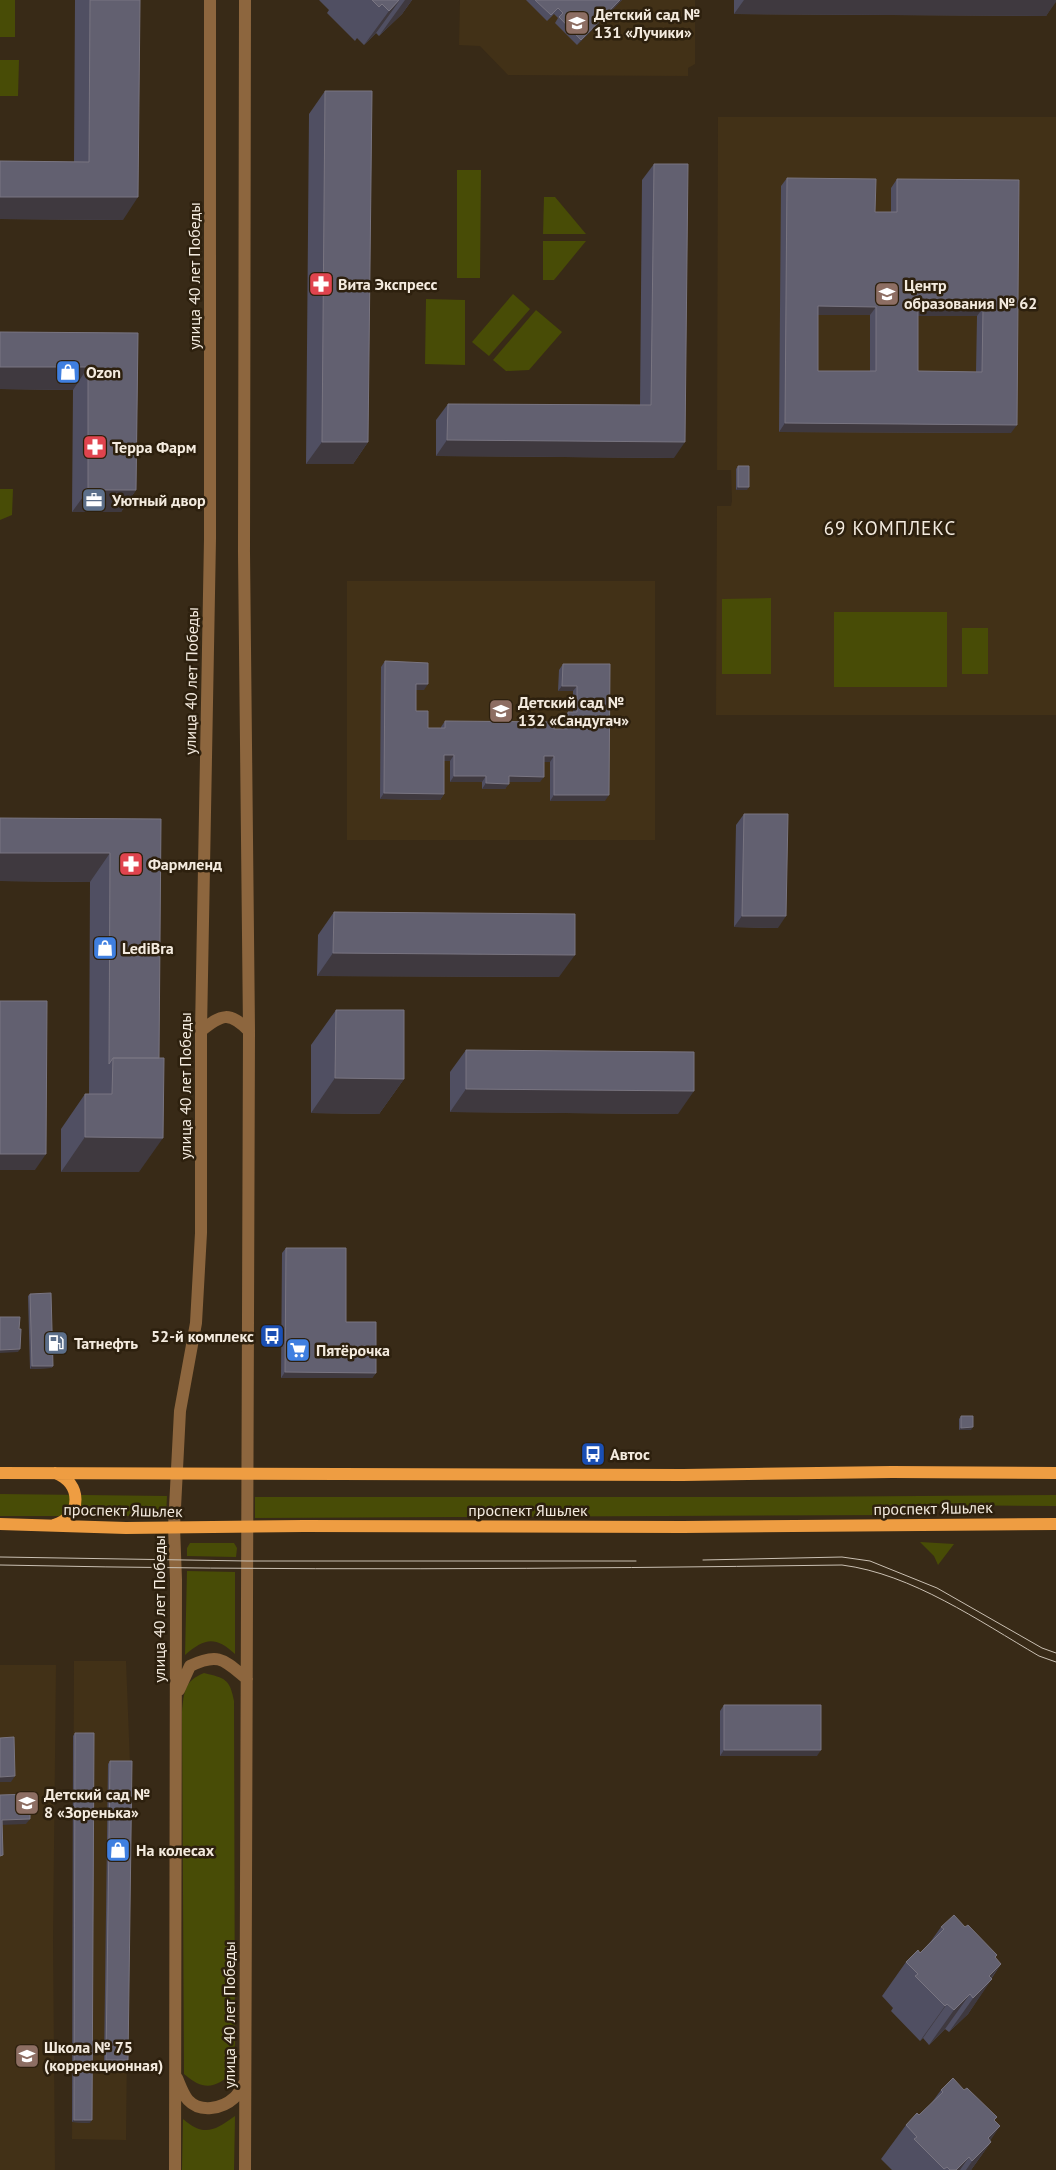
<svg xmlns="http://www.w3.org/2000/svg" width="1056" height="2170" font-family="'PT Sans',sans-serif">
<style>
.built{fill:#423117}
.green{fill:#484c06}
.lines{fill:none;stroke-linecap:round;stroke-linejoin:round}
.tertiary{stroke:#8d663e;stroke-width:12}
.primary{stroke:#ee9d42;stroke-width:12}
.tram{stroke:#cac0b3;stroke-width:1}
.wall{fill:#504f62;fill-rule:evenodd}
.shaded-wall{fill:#3f393f}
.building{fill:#626070;stroke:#797581;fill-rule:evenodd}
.labels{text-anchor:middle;stroke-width:5;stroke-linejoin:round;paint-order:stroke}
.poi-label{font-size:16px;font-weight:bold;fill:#f4ebdf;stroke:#2d200e;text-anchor:start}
.street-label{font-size:16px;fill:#f4ebdf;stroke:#2d200e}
.quarter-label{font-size:19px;letter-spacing:1px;fill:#f4ebdf;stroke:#2d200e}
</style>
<rect width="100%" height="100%" fill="#382a17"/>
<path class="built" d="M460,0h235v64l-7,4v8l-180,-1 -28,-29 -21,-1z
M718,117h338v598h-340l1,-209h14l1,-5 -1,-31h-14z
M347,581h308v259h-308z
M74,1661h52l4,103 -4,376 -54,-1z
M0,1665h56l-3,276 2,229h-55z"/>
<path class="green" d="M0,0h15v37h-15z
M0,60h19l-1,36h-18z
M457,170h24l-1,108h-23z
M544,197h11l31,37h-43z
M543,241h43l-32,39h-11z
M513,294l17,15 -41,47 -17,-14z
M426,299l39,1v65l-40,-1z
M536,310l26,22 -33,38 -23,1 -13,-11z
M0,489h13l-1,26 -12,5z
M771,598v76h-49v-75z
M834,612h113v75h-113z
M962,628h26v46h-26z
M0,1494l167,2 -1,20h-166z
M1056,1495v11l-115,-1 -49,10 -637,3v-21h535z
M920,1542l34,2 -16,21 -4,-9z
M190,1543h44l3,5 -1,9 -49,-1v-8z
M187,1571l48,1v82c-20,-18 -30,-16 -50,1z
M204,1673c21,5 26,6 30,28l1,370c-20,17 -30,21 -51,3l-2,-362c2,-20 2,-31 22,-39z
M235,2116l-1,54h-52l1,-51c21,18 31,12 52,-3z"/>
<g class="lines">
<path class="tertiary" d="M201,1031c21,-17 28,-20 48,0
M179,1690l11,-24c29,-14 34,-6 57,13
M177,2078c3,7 6,16 11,22 12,13 34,9 46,-2 5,-4 8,-11 11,-16
M175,2170l1,-590 -2,-53 6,-116 16,-88 5,-90v-202l9,-492v-539
M245,2170l4,-1139 -5,-479 1,-552"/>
<path class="primary" d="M0,1473l683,2 209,-3 164,1
M0,1524l126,4 178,-2 379,1 373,-3
M54,1525c29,-8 28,-43 1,-52"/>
<path class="tram" d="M0,1557l247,4h389
M703,1560l139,-3 28,4 67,27 105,60 14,5
M0,1565c281,6 561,4 842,0 70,9 137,56 197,91l17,6"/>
</g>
<path class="wall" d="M75,0h65l-17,220 -123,-1v-58l74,1z
M319,0h93l-10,14 -23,22 -3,-3 -12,12 -7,-7 -2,3 -28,-28 2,-3z
M526,0h96l-45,45 -22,-22 3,-5 -4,-4 -7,7z
M734,0h322l-10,16 -312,-2z
M325,91l43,351 -15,22h-47l3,-350z
M654,164l20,294 -238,-2v-36l12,-16 192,1 2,-225z
M787,178l88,34h16v-24l6,-9 122,1 -8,253 -232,-1 2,-246zM818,315h52v56h-52zM918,316h59l-1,56 -58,-1z
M0,332l138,1 -2,157 -15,22h-49l1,-122 -73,-1z
M738,466l9,24h-11v-21z
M385,661l39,29h-8v21l12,17h13v-1l4,-6 109,8h10v-11l4,-6h5v-21h-15l1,-21 4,-6h47l-5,137h-55v-39h-6l-4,20h-31l-4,7h-23v-7h-32v-21h-6v33l-4,6 -60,-1 1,-132z
M744,814l34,114 -44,-1 2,-102z
M0,818l161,1 -22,353h-78v-43l24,-35h4l1,-212 -90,-1z
M334,912l225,65 -242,-1 1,-41z
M336,1010l68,69 -25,35 -68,-1v-68z
M466,1050l212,64 -228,-2v-40z
M286,1248l60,74 30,51 -4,5h-91l1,-125z
M30,1294l23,72 -2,2 -21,1 -2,-73z
M961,1416l10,14h-12v-11z
M724,1705l93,51h-97v-45z
M75,1733l15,390 -18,-1 1,-386z
M110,1761l18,299 -2,3h-22l4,-299z
M941,1927l54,31 6,6 -33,50 -19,18 -4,-3 -16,16 -6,-7 -3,3 -29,-30 2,-3 -11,-12 24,-34 14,-9 11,-12z
M941,2090l53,31 -4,20 1,1 -20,28h-79l-11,-11 25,-34 13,-10 11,-10z"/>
<path class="shaded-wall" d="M400,0l-24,33 -12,12 25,-34z
M405,0h7l-10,14 -23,22z
M620,0h2l-45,45 4,-5z
M744,0h312v2l-10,14 -312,-2z
M0,197h138l-15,23 -123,-1z
M818,306l58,1 -6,8h-58z
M918,307l65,1 -6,8h-65z
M0,367h88l-15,23 -73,-1z
M785,423l232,2 -6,8 -232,-1z
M447,440l238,2 -11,16 -238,-2z
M322,442h46l-15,22h-47z
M738,487h11l-2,3h-11z
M88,490h48l-15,22h-49z
M416,684h12l-4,6h-12z
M562,686h15l-4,5h-15z
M444,755h10l-4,6h-10z
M544,756h10l-4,6h-10z
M454,776h32l-4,6h-32z
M509,776l35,1 -4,5h-35z
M486,783l23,1 -4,5h-23z
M384,793l60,1 -4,6 -60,-1z
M554,795h55l-4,6h-55z
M0,853h110l-20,29 -90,-1z
M742,916h44l-8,12 -44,-1z
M333,953l242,2 -16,22 -242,-1z
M335,1078l69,1 -25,35 -68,-1z
M466,1089l228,2 -16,23 -228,-2z
M85,1137l78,1 -24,34h-78z
M0,1154h46l-11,16h-35z
M20,1349l-2,3 -18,1v-3z
M32,1366h21l-2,2 -21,1z
M285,1372l91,1 -4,5h-91z
M973,1427l-2,3h-12l2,-2z
M724,1750h97l-4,6h-97z
M15,1776l-4,6h-11v-5z
M30,1819l-4,5 -26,1 2,-5z
M1001,1964l-15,21 6,-6 -24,35 -19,18 40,-56z
M970,1994l-25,35 -16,16 25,-35z
M947,2004l-24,34 -3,3 25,-35z
M106,2060h22l-2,3h-22z
M74,2120h18l-2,3 -18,-1z
M1000,2126l-14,21 5,-5 -20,28h-5l22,-32z
M969,2157l-9,13h-4z"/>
<path class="building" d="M90,0h50l-2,197h-138v-36l89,1z
M372,0h27l-10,11 -7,-7 -3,3z
M535,0h85l-39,40 -22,-23 4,-4 -5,-5 -7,7z
M325,91h47l-4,351h-46z
M654,164h34l-3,278 -238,-2 1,-36 203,1z
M787,178l89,1 -1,33h22v-33l122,1 -2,245 -232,-2zM818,306l58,1v64h-58zM918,307l65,1 -1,64 -64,-1z
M0,332l138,1 -2,157h-48v-123h-88z
M738,466h11v21h-11z
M385,661l43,2v21h-12v27h12v17h17v-7l110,1 -1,7h14v-17h9v-26h-15l1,-22h47l-1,131h-55v-39h-10v21l-35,-1v8l-23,-1v-7h-32v-21h-10v39l-60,-1z
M744,814h44l-2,102h-44z
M0,818l161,1 -2,239h-46l-4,6 1,-211h-110z
M334,912l241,2v41l-242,-2z
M0,1001h47l-1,153h-46z
M336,1010h68v69l-69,-1z
M466,1050l228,2v39l-228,-2z
M113,1058h51l-1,80 -78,-1v-43h27z
M286,1248h60v74h30v51l-91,-1z
M51,1293l2,73h-21l-2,-72z
M0,1317h20l-1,12h2l-1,20 -20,1z
M961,1416h12v11l-12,1z
M724,1705h97v45h-97z
M75,1733h19l-2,387h-18z
M14,1737l1,39 -15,1v-39z
M110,1761h22l-4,299h-22z
M30,1794v25l-28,1 1,35 -3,1v-61z
M954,1915l11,12 3,-2 29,30 -2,2 6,7 -12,12 3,3 -19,19 -3,-4 -16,16 -7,-6 -2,2 -30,-30 3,-2 -12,-12 12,-12 2,3 24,-24 -3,-2z
M953,2078l11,12 3,-2 30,29 -3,3 6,6 -12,12 3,4 -19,19 -3,-4 -13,13h-6l-3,-3 -3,2 -30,-30 3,-2 -11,-12 11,-12 2,2 24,-23 -2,-2z"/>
<defs>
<symbol id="school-square" viewBox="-11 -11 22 22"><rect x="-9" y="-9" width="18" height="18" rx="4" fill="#8d6e63" stroke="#2d200e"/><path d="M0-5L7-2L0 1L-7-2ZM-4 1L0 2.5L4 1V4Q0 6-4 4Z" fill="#fff"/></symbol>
<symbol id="pharmacy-square" viewBox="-11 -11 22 22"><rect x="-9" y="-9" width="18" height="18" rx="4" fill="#e0444e" stroke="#2d200e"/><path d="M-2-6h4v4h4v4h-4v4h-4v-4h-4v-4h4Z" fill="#fff"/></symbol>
<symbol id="shop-square" viewBox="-11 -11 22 22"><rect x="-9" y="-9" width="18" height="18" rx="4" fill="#3f7fe0" stroke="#2d200e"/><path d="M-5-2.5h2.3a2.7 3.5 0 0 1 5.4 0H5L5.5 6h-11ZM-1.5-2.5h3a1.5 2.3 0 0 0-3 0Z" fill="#fff"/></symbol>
<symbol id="office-square" viewBox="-11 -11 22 22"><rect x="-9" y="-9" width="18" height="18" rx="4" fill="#5c6f8a" stroke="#2d200e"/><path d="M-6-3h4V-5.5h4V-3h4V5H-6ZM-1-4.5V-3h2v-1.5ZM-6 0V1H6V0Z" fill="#fff"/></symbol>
<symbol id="bus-square" viewBox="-11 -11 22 22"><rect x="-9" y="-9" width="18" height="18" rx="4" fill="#1a4fb4" stroke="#2d200e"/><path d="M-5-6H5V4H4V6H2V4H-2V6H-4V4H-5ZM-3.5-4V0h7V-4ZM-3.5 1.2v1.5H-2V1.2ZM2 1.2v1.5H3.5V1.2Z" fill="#fff"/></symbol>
<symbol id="fuel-square" viewBox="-11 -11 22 22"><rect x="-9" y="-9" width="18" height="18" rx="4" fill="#5c6f8a" stroke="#2d200e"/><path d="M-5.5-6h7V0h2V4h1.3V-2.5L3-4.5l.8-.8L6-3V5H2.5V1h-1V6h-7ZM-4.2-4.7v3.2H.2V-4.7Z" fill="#fff"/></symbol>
<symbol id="supermarket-square" viewBox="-11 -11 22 22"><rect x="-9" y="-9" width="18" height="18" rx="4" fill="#3f7fe0" stroke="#2d200e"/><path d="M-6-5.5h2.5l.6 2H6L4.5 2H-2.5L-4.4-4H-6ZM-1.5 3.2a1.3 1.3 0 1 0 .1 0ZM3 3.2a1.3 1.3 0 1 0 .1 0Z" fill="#fff"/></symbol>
</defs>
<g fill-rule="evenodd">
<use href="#school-square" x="563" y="9" width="28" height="28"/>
<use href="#pharmacy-square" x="307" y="270" width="28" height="28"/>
<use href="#school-square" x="873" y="280" width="28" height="28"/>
<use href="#shop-square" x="54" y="358" width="28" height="28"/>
<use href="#pharmacy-square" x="81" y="433" width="28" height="28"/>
<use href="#office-square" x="80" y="486" width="28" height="28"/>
<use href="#school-square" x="487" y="697" width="28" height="28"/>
<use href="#pharmacy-square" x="117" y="850" width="28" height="28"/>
<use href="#shop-square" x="91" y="934" width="28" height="28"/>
<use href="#bus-square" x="258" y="1322" width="28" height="28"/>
<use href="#fuel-square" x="42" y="1329" width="28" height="28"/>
<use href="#supermarket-square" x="284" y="1336" width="28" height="28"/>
<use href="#bus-square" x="579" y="1440" width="28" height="28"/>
<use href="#school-square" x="13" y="1789" width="28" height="28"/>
<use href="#shop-square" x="104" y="1836" width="28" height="28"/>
<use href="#school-square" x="13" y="2042" width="28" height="28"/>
</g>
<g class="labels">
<g class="poi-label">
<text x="594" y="20">Детский сад №<tspan x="594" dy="18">131 «Лучики»</tspan></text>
<text x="338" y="290">Вита Экспресс</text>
<text x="904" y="291">Центр<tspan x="904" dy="18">образования № 62</tspan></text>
<text x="86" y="378">Ozon</text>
<text x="112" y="453">Терра Фарм</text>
<text x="112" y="506">Уютный двор</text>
<text x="518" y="708">Детский сад №<tspan x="518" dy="18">132 «Сандугач»</tspan></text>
<text x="148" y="870">Фармленд</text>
<text x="122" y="954">LediBra</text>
<text x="254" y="1342" text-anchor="end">52-й комплекс</text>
<text x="74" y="1349">Татнефть</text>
<text x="316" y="1356">Пятёрочка</text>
<text x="610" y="1460">Автос</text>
<text x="44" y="1800">Детский сад №<tspan x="44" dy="18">8 «Зоренька»</tspan></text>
<text x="136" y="1856">На колесах</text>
<text x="44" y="2053">Школа № 75<tspan x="44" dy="18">(коррекционная)</tspan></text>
</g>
<g class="street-label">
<text transform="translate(194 276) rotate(-90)" y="6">улица 40 лет Победы</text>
<text transform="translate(191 681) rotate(-89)" y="6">улица 40 лет Победы</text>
<text transform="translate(185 1086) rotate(-90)" y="6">улица 40 лет Победы</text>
<text transform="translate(933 1508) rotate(-1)" y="6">проспект Яшьлек</text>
<text transform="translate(123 1510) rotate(1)" y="6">проспект Яшьлек</text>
<text x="528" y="1516">проспект Яшьлек</text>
<text transform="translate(159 1609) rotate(-90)" y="6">улица 40 лет Победы</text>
<text transform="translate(229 2015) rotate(-90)" y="6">улица 40 лет Победы</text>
</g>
<g class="quarter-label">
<text x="890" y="535">69 КОМПЛЕКС</text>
</g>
</g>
</svg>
